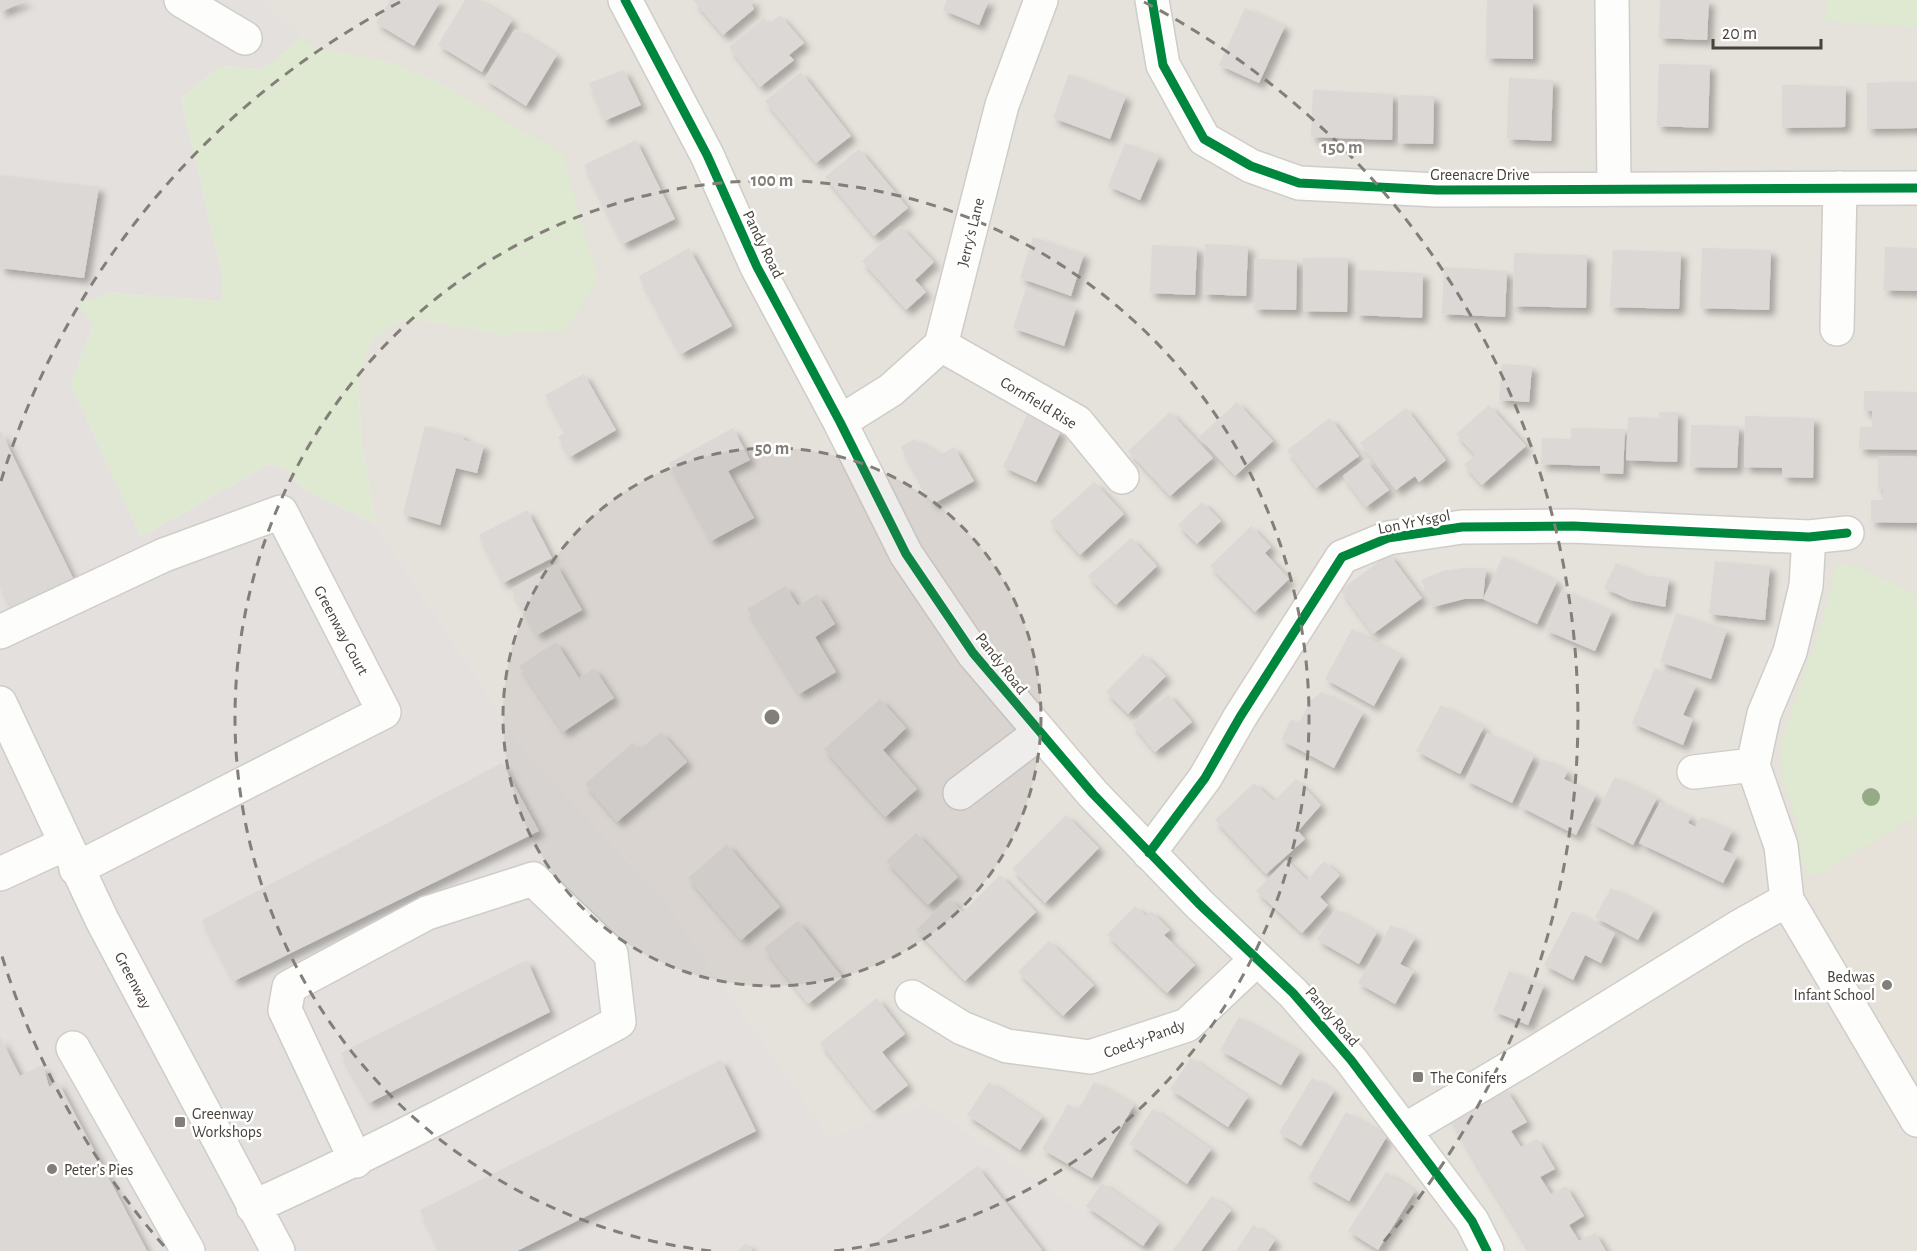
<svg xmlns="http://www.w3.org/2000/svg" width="1917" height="1251" font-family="'Alegreya Sans',sans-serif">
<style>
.residential{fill:#e5e1db}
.industrial{fill:#e3e0dd}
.education{fill:#e7e2d9}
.green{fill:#dfe8d0}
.parking{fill:#e3e0de}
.building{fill:#dbd8d5;filter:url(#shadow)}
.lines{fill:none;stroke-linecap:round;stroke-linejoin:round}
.minor-casing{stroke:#cfcdca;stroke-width:36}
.minor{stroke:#fdfdfc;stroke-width:33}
.cycleway-casing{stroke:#fff;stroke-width:13}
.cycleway{stroke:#00873e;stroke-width:9}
.tree{fill:#97aa87}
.ring{fill:none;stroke:#827e78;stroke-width:3;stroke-dasharray:10 8}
.poi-dot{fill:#827e78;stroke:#fff;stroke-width:2}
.labels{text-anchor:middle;stroke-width:5;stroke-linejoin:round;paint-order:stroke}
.street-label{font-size:16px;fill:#474139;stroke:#fff}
.poi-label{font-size:16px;fill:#474139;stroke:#fff;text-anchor:start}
.centre{fill:#827e78;stroke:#fff;stroke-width:3}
.ring-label{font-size:18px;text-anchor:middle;font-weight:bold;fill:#827e78;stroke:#fff;stroke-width:5;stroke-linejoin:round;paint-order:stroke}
</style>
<defs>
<filter id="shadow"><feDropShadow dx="5.5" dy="5.5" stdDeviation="3" flood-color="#0004"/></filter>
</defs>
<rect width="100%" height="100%" fill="#f1efed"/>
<path class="residential" d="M263,0h1654v1251h-777l-214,-148 -97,36 -165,-240 -140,-150 -148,-225 -14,-76 -4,-67 14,-43 24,-16 25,-2 85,15 -11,-219 -56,-33 -53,-22 -78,-15z"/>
<path class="industrial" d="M0,0h263l38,37 -25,23 -16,9 -39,-3 -40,32 41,176v27l-113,-8 -16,32 -22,60 70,152 128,-73 19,7 16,19 72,34 148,225 140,150 165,239 97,-35 214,148h-1140z"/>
<path class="education" d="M1917,816v266l-122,-194z"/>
<path class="green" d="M1826,0h91v28l-91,-7z
M301,37l8,9 77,15 53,22 123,70 36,125 -33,53 -59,4 -85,-15 -25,2 -24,16 -14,43 4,67 14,76 -72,-34 -16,-19 -19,-7 -128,73 -70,-152 22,-60 -16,-22 32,-10 112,8 1,-27 -41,-176 40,-32 39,3 16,-9z
M1837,562l22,5 58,28v221l-105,62 -13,-22 -1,-31 -16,-49 -1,-33 43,-127z"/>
<path class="parking" d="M267,517l41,52 53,-14 20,74 24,7 70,99 -145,83 -136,73 -18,-36 129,-68 -127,-226z"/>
<path class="building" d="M0,0h28l-28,12z
M390,0h51l-27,46 -38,-23z
M465,0h14l33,20 -30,52 -44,-27z
M693,0h62l-4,4 3,5 -31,26z
M947,0h42l-10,25 -36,-15z
M1487,0h46v59l-47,-1z
M1660,0h49l-2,40 -48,-2z
M1245,8l40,18 -26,57 -40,-18z
M780,15l24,28 -15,12 5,5 -34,27 -31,-40 35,-29 5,6z
M515,29l42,26 -31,51 -42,-27z
M1659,64l51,1 -2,63 -51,-2z
M624,70l17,35 -37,16 -15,-38z
M801,72l50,64 -35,27 -51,-62z
M1069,74l57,22 -16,43 -57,-21z
M1509,78l44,2 -2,61 -44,-2z
M1898,82h19v46l-50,1v-46z
M1782,85l64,1 -1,41 -63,1z
M1313,90l80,4 -1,46 -81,-3z
M1399,95l35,1 -1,48 -35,-1z
M636,140l39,79 -52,25 -39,-79z
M1125,143l34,13 -19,44 -32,-14z
M859,149l49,59 -34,28 -49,-59z
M0,175l99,12 -15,91 -84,-10z
M900,226l34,36 -19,18 11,12 -20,18 -44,-49z
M1033,237l51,17 -13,42 -51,-18z
M1205,244l43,2 -2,50 -43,-2z
M1152,245l45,2 -2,48 -45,-2z
M1885,247l32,1v43l-33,-1z
M689,248l43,78 -51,28 -42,-78z
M1702,248l69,2 -2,60 -69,-2z
M1613,250l68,2 -2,57 -69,-2z
M1514,253l73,2 -1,53 -73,-2z
M1303,258h45l-1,54 -44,-1z
M1254,259l43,1 -1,50 -42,-1z
M1444,267l63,4 -2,46 -63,-3z
M1358,270l65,3 -1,45 -66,-3z
M1026,288l50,20 -12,38 -51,-18z
M1502,364l30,2 -3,36 -30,-2z
M584,374l32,56 -46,27 -12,-20 8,-5 -21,-37z
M1864,391l53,1v58l-58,-1 1,-22h12v-16h-8z
M1237,402l36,39 -38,35 -36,-39z
M1489,405l37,41 -44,39 -18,-20 11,-10 -19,-21z
M1406,408l40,52 -27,22 -4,-6 -19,14 -36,-47z
M1170,412l43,46 -43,38 -42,-45z
M1659,412h19l-1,50 -51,-2 2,-43 32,1z
M1027,415l34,16 -25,51 -33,-15z
M1745,416l69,2 -1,60 -31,-1v-9l-38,-1z
M1330,418l29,38 -43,32 -29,-38z
M1691,425l48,1 -2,42 -47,-1z
M425,426l40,10 -2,4 21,5 -7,28 -21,-5 -16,57 -37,-11z
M733,428l17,32 -22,11 26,47 -43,23 -42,-78z
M1571,428l54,1 -2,45 -23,-1v-7l-59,-2 1,-26 29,1z
M0,430l74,150 -60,31 -14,-25z
M914,439l26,16 14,-8 20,34 -41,23 -32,-57z
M1878,456l39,1v66l-46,-1v-22h12v-11h-5z
M1365,459l24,31 -23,17 -23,-31z
M1094,482l30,32 -44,41 -30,-33z
M1202,502l19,19 -24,23 -19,-19z
M527,510l25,48 -49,25 -24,-48z
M1251,526l20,21 -6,6 24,26 -34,33 -45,-46z
M1131,538l26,28 -41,39 -28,-29z
M1389,554l33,44 -49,36 -32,-44z
M1503,556l54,25 -20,43 -54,-25z
M1715,561l55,5 -5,54 -56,-6z
M1616,563l25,12 28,3 -4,29 -35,-7 -26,-12z
M556,564l26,46 -45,25 -26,-46z
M1463,568h23l-3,31h-19l-31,8 -12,-27 22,-9z
M785,586l13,20 19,-12 18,30 -20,13 21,35 -37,22 -52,-85z
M1562,590l50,21 -17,40 -50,-21z
M1676,613l51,17 -16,49 -51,-17z
M1352,629l49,27 -27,50 -49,-27z
M556,642l23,36 15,-10 20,30 -51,34 -44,-66z
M1143,654l23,22 -38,38 -22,-22z
M1655,668l41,18 -13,29 10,4 -10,26 -51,-22z
M1322,692l41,21 -29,55 -53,-28 10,-21 8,4 12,-23z
M1168,694l24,28 -37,30 -23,-28z
M880,699l26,29 -23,22 34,39 -32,28 -61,-68z
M1441,705l43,22 -24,47 -44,-23z
M661,732l26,30 -70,60 -32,-38 48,-41 6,7z
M1487,733l47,23 -22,47 -47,-23z
M1543,759l25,12 -4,8 32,16 -20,40 -57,-29z
M502,763l37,68 -305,150 -32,-61z
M1615,777l42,21 -24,47 -42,-22z
M1296,779l25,26 -23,26 7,8 -39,35 -51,-54 39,-37 20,18z
M1660,802l31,15 -3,6 8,4 5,-10 31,14 -9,19 14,6 -14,27 -84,-40z
M1066,815l33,33 -54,55 -33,-34z
M916,833l42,44 -30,28 -42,-44z
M727,844l53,63 -39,33 -53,-62z
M1286,860l21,20 17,-19 16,14 -20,22 8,8 -26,28 -46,-42z
M1000,875l36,37 -71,69 -49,-51 33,-32 14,14z
M1611,888l43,22 -16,30 -43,-23z
M1135,906l11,10 5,-5 19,19 -6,5 31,30 -28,28 -60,-58z
M1335,909l42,23 -18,32 -42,-24z
M1572,911l43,22 -14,30 -16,-8 -12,25 -29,-15z
M798,921l44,56 -34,27 -44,-56z
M1391,925l24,13 -15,26 14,7 -19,33 -37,-21z
M1049,941l45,44 -31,31 -45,-44z
M527,960l23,52 -181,91 -28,-50z
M1509,971l35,14 -16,40 -35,-14z
M877,998l28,36 -23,18 26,33 -34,26 -54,-68z
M1239,1017l61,35 -19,33 -61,-35z
M0,1037l20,39 23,-11 6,22 9,-5 89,169h-147z
M1191,1058l57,39 -20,30 -58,-38z
M721,1060l35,71 -239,120h-77l-20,-41z
M1312,1078l22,13 -33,55 -22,-13z
M989,1082l53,35 -22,33 -53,-35z
M1094,1082l40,23 -42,73 -50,-29 26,-45 10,6z
M1506,1089l21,33 -16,9 10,16 16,-8 18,30 -15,8 11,17 15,-8 18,30 -15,9 10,16 16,-8 11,18h-76l-55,-90 -26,-46z
M1153,1109l58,40 -24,35 -58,-40z
M1346,1112l41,24 -38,65 -41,-23z
M977,1166l65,84 -2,1h-176z
M1386,1172l29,19 -37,59 -30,-19z
M1102,1183l57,40 -16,23 -57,-40z
M1212,1196l19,14 -30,41h-26l-2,-1z
M1253,1225l22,15 -7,11h-32z
M746,1243l6,8h-15z"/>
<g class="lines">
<defs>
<path id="minor" d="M181,0l64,38
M625,0l82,155 50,112 83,155 66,132 67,99 120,141 106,110 94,89 58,67 121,161 15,30
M1152,0l11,65 41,74 47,27 48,17 138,7 480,-2
M1612,0l2,187
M1837,329l3,-141
M941,345l136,77 45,55
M840,422l51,-32 50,-45 61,-240 39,-105
M0,632l164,-77 117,-43 103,200 -308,157
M0,703l102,217 176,331
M1694,772l59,-7
M960,793l79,-60
M1149,853l56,-75 35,-61 102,-160 46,-19 74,-11 111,-1 236,11 38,-4
M0,874l65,-30
M1787,900l-6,-54 -28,-81 11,-51 26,-62 16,-66 3,-49
M912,997l50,31 45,18 83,11 97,-32 70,-66
M73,1048l115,203
M1405,1130l115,-68 217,-134 50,-28 130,220
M253,1207c125,-56 245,-120 366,-185l-8,-68 -78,-75 -106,34 -138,74 -4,23 71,151"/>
</defs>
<use href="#minor" class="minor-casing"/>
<use href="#minor" class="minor"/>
<defs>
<path id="cycleway" d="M625,0l82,155 50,112 83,155 66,132 67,99 120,141 106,110 94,89 58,67 121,161 15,30
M1152,0l11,65 41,74 47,27 48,17 138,7 480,-2
M1149,853l56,-75 35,-61 102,-160 46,-19 74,-11 111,-1 236,11 38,-4"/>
</defs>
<use href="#cycleway" class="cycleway-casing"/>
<use href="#cycleway" class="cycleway"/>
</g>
<circle class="tree" cx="1871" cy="797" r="9"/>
<circle cx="772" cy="717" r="269" fill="#827e78" fill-opacity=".12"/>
<g class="ring">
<circle cx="772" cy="717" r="269"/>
<path d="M711 1251A537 537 0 1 1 833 1251"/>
<path d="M164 1246A806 806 0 0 1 1 953M1 481A806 806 0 0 1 400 2M1144 2A806 806 0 0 1 1380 1246"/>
</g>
<g class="poi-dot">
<circle cx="1887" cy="985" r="6"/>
<rect x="1412" y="1071" width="12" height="12" rx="3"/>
<rect x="174" y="1116" width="12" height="12" rx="3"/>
<circle cx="52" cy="1169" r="6"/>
</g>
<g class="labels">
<g class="street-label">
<text x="1480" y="180">Greenacre Drive</text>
<text transform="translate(970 232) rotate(-76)" y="6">Jerry's Lane</text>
<text transform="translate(764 244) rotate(64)" y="6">Pandy Road</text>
<text transform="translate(1039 402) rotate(31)" y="6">Cornfield Rise</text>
<text transform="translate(1414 521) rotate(-11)" y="6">Lon Yr Ysgol</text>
<text transform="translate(342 630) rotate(62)" y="6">Greenway Court</text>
<text transform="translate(1002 663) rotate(52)" y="6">Pandy Road</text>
<text transform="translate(134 980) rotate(62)" y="6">Greenway</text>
<text transform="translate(1333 1016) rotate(49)" y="6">Pandy Road</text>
<text transform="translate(1144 1038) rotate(-20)" y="6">Coed-y-Pandy</text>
</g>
<g class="poi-label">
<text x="1875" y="982" text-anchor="end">Bedwas<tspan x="1875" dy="18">Infant School</tspan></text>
<text x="1430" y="1083">The Conifers</text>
<text x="192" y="1119">Greenway<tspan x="192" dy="18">Workshops</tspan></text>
<text x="64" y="1175">Peter's Pies</text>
</g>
</g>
<circle cx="772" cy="717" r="9" class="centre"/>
<g class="ring-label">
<text x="1342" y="153">150 m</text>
<text x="772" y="186">100 m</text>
<text x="772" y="454">50 m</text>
</g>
<path d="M1713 39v9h108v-9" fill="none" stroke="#474139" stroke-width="3"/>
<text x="1722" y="39" font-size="18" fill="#474139" stroke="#ffffff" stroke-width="4.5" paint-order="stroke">20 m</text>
</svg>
